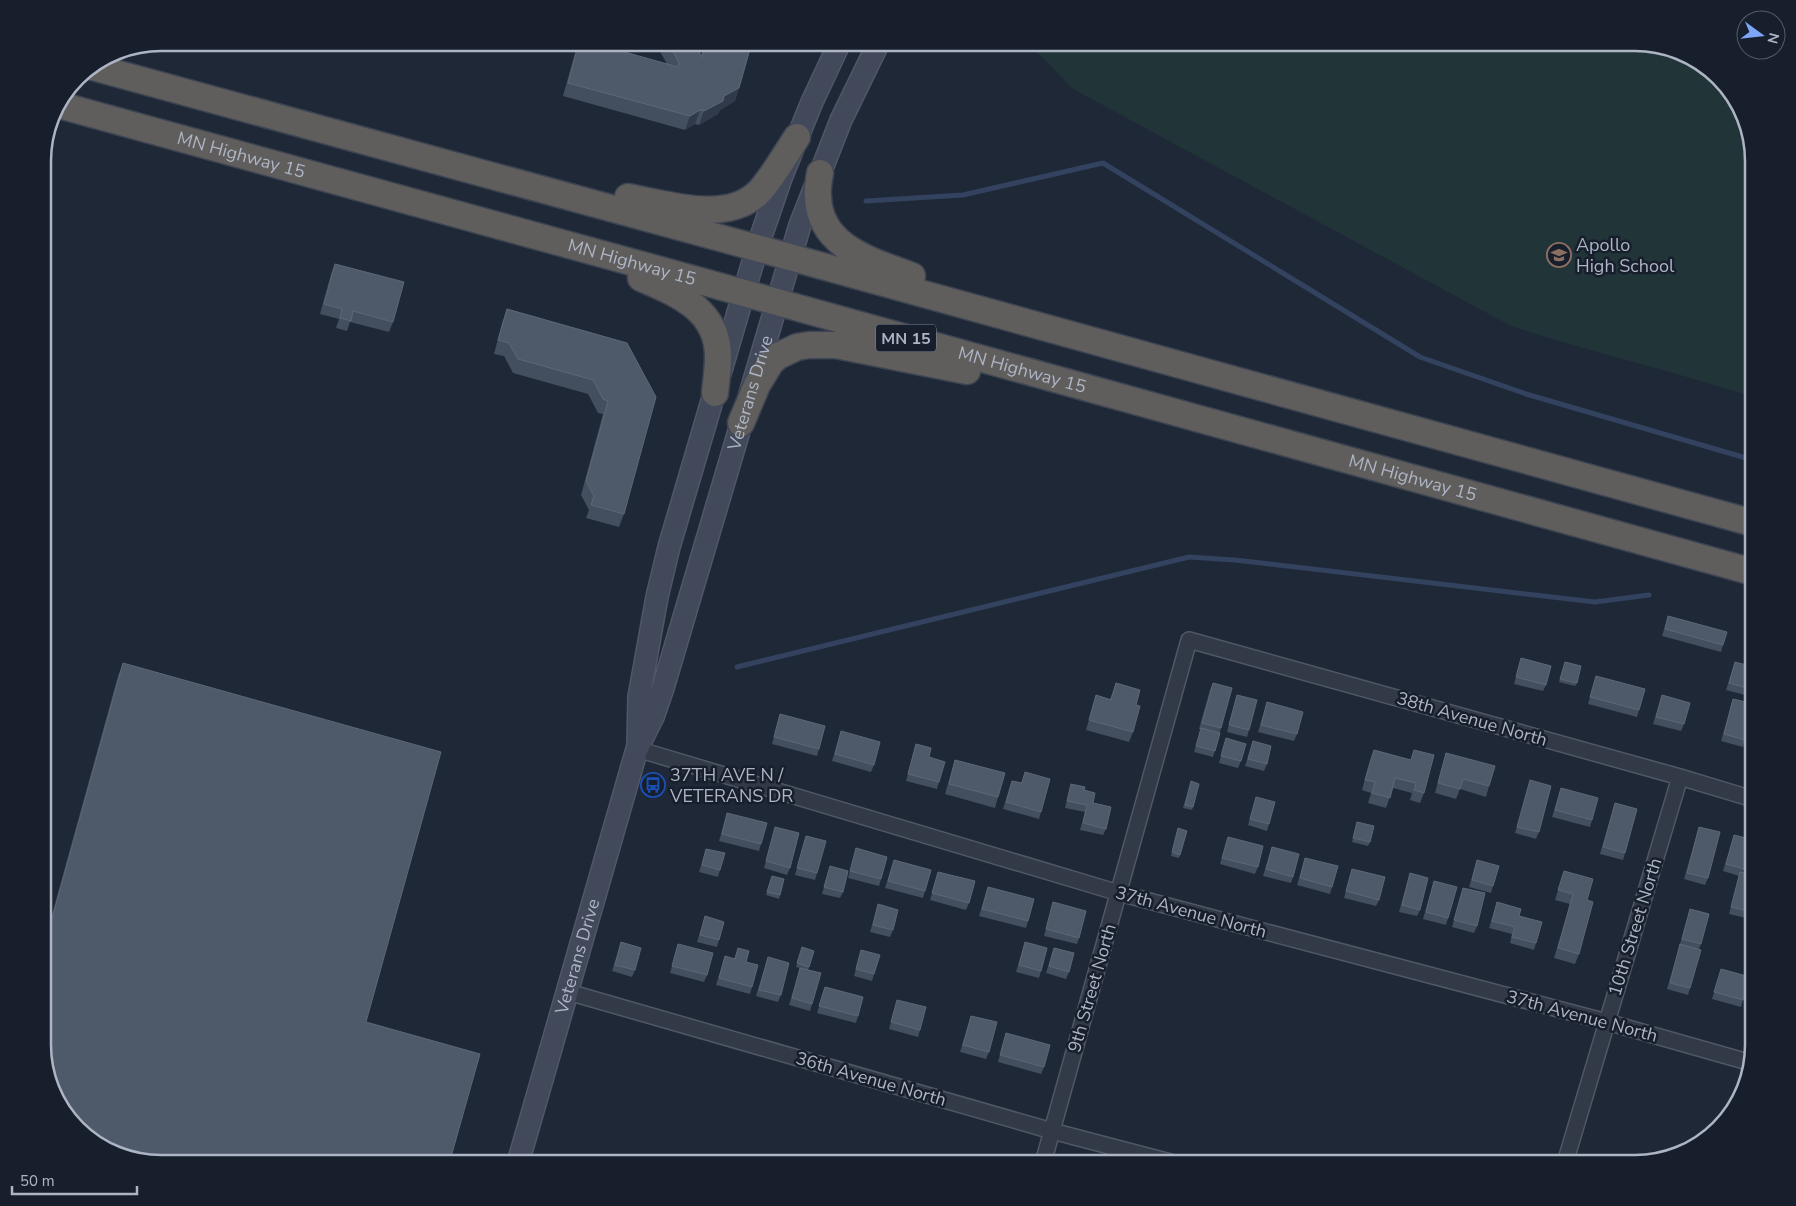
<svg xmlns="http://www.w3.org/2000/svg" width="1796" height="1206" viewBox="0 0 1796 1206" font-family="'Nunito Sans',sans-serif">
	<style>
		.green { fill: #213438 }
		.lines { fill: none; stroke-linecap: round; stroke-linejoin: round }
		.stream { stroke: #32425f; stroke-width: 5 }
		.minor-casing { stroke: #505765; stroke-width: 18 }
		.secondary-casing { stroke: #505765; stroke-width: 24 }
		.trunk-casing { stroke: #3d4452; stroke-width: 29 }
		.minor { stroke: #333a47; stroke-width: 15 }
		.secondary { stroke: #41495b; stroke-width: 21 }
		.trunk { stroke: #605e5c; stroke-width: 26 }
		.wall { fill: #434e5f }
		.shaded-wall { fill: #303a4a }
		.building { fill: #4e596a; stroke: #5d6778 }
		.labels { text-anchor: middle; stroke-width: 5; stroke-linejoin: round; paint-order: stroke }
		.shield { fill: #181f2c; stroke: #808796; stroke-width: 1 }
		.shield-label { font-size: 16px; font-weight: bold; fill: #adb4c4 }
		.street-label { font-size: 18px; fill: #adb4c4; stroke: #181f2c }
		.poi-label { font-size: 18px; fill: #adb4c4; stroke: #181f2c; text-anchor: start }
		.rim { fill: none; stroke: #adb4c4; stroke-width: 2.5 }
	</style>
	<rect width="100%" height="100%" fill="#1f2837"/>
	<path class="green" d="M1634,42l67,21 37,39 15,59v236c-79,-26 -162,-45 -242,-71l-438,-237 -45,-46z"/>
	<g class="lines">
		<path class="stream" d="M866,201l97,-6 140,-32 317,194 106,37 227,66
			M737,667l452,-110 46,3 360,42 54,-7"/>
		<defs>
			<path id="minor" d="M637,749l482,144 488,129 141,40
				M568,992l484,139 122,32
				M1043,1163l146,-523 491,137 73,22
				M1565,1163l115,-386"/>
			<g id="secondary">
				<path d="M638,742l1,-45 18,-100 12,-50 88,-299 24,-70 31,-76 28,-60"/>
				<path id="s1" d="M518,1163l119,-414 16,-32 10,-29 137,-463 41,-105 38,-78"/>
			</g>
			<g id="trunk">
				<path d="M93,67l664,181 996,275"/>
				<path id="s2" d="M59,105l718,197 976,270"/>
				<path d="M820,173c-1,7 -3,15 -2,23 1,52 55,65 94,80"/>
				<path d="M628,197c40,7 100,28 132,-6 14,-16 25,-36 37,-54"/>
				<path d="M641,278c37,16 78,32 77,80 0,12 -2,24 -3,35"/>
				<path d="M741,423l16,-38 14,-23 7,-6 19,-9 12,-2h27l131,26"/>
			</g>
		</defs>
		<use href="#minor" class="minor-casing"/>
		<use href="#secondary" class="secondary-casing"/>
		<use href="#trunk" class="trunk-casing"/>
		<use href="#minor" class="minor"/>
		<use href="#secondary" class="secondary"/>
		<use href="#trunk" class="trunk"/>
	</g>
	<path class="wall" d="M579,42l88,22 -10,-18 2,-4h35l7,14 4,-14h47l-17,59 -15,9 -2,4 -19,11 -4,-1 -10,6 -122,-34 12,-43z
		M335,264l58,58 -4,10 -39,-10 -3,9 -11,-3 3,-9 -19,-5 11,-40z
		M507,309l120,34 -3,171 -5,13 -33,-9 3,-8 -8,-15 22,-81 -5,-1 -10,-19 -75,-21 -9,-17 -10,-2 8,-31z
		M1668,616l55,29 -2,7 -59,-16z
		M1521,658l25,27 -3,6 -29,-7z
		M1735,662l16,27 -2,7 -23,-6z
		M123,663l243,359 -323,30v-105l75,-271z
		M1564,665l13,18 -2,3 -16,-4z
		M1596,676l43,34 -2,7 -49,-13z
		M1116,683l20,22 -3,27 -4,10 -43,-12 10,-35 14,4z
		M1213,683l8,45 -8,29 -19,-5 7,-22 -2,-1 11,-39z
		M1237,695l12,35 -2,7 -20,-5z
		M1662,695l22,29 -3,7 -28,-7z
		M1733,699l12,41 -2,7 -22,-6z
		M1267,702l30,32 -3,7 -36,-9z
		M780,714l39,35 -2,7 -45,-12z
		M841,731l33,34 -3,7 -39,-11z
		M1226,738l15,23 -3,7 -19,-5z
		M1253,741l14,23 -3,7 -19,-5z
		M916,744l13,13 10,25 -2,7 -31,-8z
		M1374,750l37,10 3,-10 10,43 -4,10 -10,-3 2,-7 -19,-5 -7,20 -18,-5 3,-10 -9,-3 8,-30z
		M1446,753l43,33 -3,11 -26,-8 -4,10 -21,-6 8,-30z
		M955,760l43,37 -3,11 -50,-14 7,-24z
		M1025,772l16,40 -2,7 -36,-10 9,-28 9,2z
		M1530,780l9,52 -3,7 -21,-6z
		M1071,784l13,6 9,13 13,26 -3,6 -23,-5 5,-18 -20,-4z
		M1190,785l3,22 -1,3 -9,-2z
		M1561,788l31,32 -2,7 -38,-10z
		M1256,797l13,27 -2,7 -19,-6z
		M1615,803l10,50 -2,7 -23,-6z
		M727,813l34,31 -2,7 -40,-10z
		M1357,822l13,20 -2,4 -16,-4z
		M775,827l15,41 -3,7 -23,-7z
		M1699,827l9,51 -3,7 -21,-6z
		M1177,832l3,23 -1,3 -8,-2z
		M1734,835l20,5v31l-10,-2 -1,4 5,38 -2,7 -17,-4 10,-38 -16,-5z
		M806,836l11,37 -2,7 -20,-5z
		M1228,837l30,30 -3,7 -35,-10z
		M1272,847l21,30 -2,6 -28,-7z
		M856,848l25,31 -2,7 -31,-8z
		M706,849l14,21 -2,7 -19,-5z
		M1305,858l27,29 -2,7 -33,-9z
		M894,860l31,31 -2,7 -38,-10z
		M1477,860l16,26 -2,7 -22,-6z
		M830,866l13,26 -3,6 -18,-4z
		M1352,869l27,31 -3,6 -32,-8z
		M1564,871l23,29 -8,54 -4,10 -21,-6 16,-54 -15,-4z
		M938,872l31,31 -3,7 -36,-10z
		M1410,873l10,37 -3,6 -18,-4z
		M771,879l9,16 -1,4 -13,-4z
		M1434,881l14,37 -2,7 -23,-6z
		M988,887l40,34 -2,7 -47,-12z
		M1463,888l14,38 -3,7 -22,-6z
		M1053,902l26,36 -2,6 -33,-8z
		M1497,902l22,14 17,27 -2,7 -24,-7 2,-9 -23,-6z
		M878,904l15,26 -3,7 -20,-5z
		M1690,909l11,35 -2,5 -9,39 -2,7 -21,-6z
		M1754,911v9l-3,-1z
		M705,916l14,24 -2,7 -20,-5z
		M621,942l14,28 -3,7 -20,-6z
		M1025,942l16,29 -2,7 -23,-6z
		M678,944l29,31 -3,7 -34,-9z
		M802,947l12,4 -6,19 4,34 -2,7 -21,-6 11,-37 -4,-1z
		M738,948l14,39 -2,7 -34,-9 9,-29 9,3z
		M1054,948l15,24 -3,7 -20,-6z
		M861,950l13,24 -2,7 -18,-5z
		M768,957l13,38 -3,7 -22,-6z
		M1721,969l22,31 -2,7 -29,-8z
		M1753,977l1,1v29l-9,-2z
		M825,987l33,29 -2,7 -39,-10z
		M897,1000l23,30 -2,7 -29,-8z
		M971,1016l18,36 -3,7 -26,-7z
		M1006,1033l38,34 -3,7 -43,-12z"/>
	<path class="shaded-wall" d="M739,88l-4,13 -15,9 -2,4 -19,11 5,-14 20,-15z
		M700,110l-5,14 -10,6 5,-14z"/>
	<path class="building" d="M579,42h10l89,25 1,-4 -11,-21h26l8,15 4,-15h46l-13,46 -15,8 -1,5 -19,10 -4,-1 -10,6 -122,-33z
		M335,264l69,18 -11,40 -40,-11 -2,10 -11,-3 2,-9 -18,-5z
		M507,309l120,34 29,54 -32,117 -33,-9 3,-9 -8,-15 22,-80 -5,-2 -10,-19 -75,-21 -9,-16 -11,-3z
		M1668,616l59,16 -4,13 -58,-16z
		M1521,658l30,8 -5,19 -30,-8z
		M1565,662l16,4 -4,17 -17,-4z
		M1735,662l19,5v13l-3,9 -22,-6z
		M123,663l318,89 -75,270 114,32 -31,110h-287l-67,-21 -37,-39 -15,-52v-101z
		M1596,676l49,13 -6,21 -49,-13z
		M1116,683l24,7 -4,15 4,1 -7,26 -44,-12 7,-25 15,5z
		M1213,683l19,5 -11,40 -19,-5z
		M1237,695l20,5 -8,30 -20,-5z
		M1662,695l28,8 -6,21 -28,-7z
		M1733,699l21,5v4l-9,32 -21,-6z
		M1267,702l36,10 -6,22 -36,-9z
		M780,714l45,12 -6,23 -45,-12z
		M1201,728l19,5 -5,18 -19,-5z
		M841,731l39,11 -6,23 -39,-11z
		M1226,738l20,6 -5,17 -20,-5z
		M1253,741l18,5 -4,18 -19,-5z
		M916,744l15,4 -2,9 16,5 -6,20 -31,-8z
		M1374,750l37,10 3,-10 20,5 -10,38 -10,-3 2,-7 -21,-5 -5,20 -18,-5 3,-11 -10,-2z
		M1446,753l49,13 -6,20 -26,-7 -3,10 -22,-6z
		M955,760l50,13 -7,24 -49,-13z
		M1025,772l25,7 -9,33 -35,-10 6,-21 10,2z
		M1530,780l21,6 -12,46 -22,-5z
		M1191,781l8,3 -6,23 -8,-2z
		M1071,784l14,3 -1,3 11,3 -2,10 18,4 -5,22 -23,-6 4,-18 -20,-4z
		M1561,788l37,10 -6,22 -37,-10z
		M1256,797l19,5 -6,22 -19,-5z
		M1615,803l22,6 -12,44 -22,-6z
		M727,813l40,10 -6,21 -39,-10z
		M1357,822l17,4 -4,16 -17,-4z
		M775,827l24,6 -9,35 -24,-7z
		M1699,827l21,5 -12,46 -21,-5z
		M1178,828l9,3 -7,24 -8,-3z
		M1734,835l20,5v24l-8,-2 -2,7 -18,-5z
		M806,836l20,5 -9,32 -20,-5z
		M1228,837l35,9 -5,21 -36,-9z
		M1272,847l27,7 -6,23 -27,-8z
		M856,848l31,9 -6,22 -31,-8z
		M706,849l19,4 -5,17 -18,-5z
		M1305,858l33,8 -6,21 -32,-9z
		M894,860l37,10 -6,21 -37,-10z
		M1477,860l22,6 -6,20 -21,-6z
		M830,866l18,5 -5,21 -19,-5z
		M1352,869l33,8 -6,23 -33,-9z
		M1564,871l29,8 -6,21 6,2 -14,52 -21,-6 15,-54 -15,-4z
		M938,872l37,9 -6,22 -37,-10z
		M1740,872l14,3v17l-6,19 -17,-4z
		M1410,873l18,5 -8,32 -18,-5z
		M772,876l12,3 -4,16 -13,-3z
		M1434,881l23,6 -9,31 -22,-6z
		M988,887l46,12 -6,22 -46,-12z
		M1463,888l22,5 -8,33 -23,-6z
		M1053,902l33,9 -7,27 -33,-9z
		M1497,902l24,7 -2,7 23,6 -6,21 -24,-6 3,-10 -23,-6z
		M878,904l20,6 -5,20 -20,-5z
		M1690,909l19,5 -8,30 -19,-5z
		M705,916l19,6 -5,18 -19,-5z
		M621,942l20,6 -6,22 -20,-5z
		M1025,942l22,6 -6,23 -22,-6z
		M678,944l35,9 -6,22 -35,-9z
		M1680,944l21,6 -11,38 -20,-5z
		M802,947l12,4 -5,16 -12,-4z
		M738,948l11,3 -3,11 12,3 -6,22 -33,-9 6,-22 10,3z
		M1054,948l20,5 -5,19 -20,-6z
		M861,950l19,5 -6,19 -18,-5z
		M768,957l21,6 -8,32 -22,-5z
		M800,968l21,5 -9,31 -20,-6z
		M1721,969l29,8 -7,23 -29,-8z
		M1753,977l1,1v22l-7,-2z
		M825,987l38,10 -5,19 -39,-10z
		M897,1000l29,7 -6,23 -29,-8z
		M971,1016l26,6 -8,30 -26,-7z
		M1006,1033l44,12 -6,22 -44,-12z"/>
	<defs>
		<symbol id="school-ring" viewBox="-11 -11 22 22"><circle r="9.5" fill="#181f2c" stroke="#8d6e63" stroke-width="1.5"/><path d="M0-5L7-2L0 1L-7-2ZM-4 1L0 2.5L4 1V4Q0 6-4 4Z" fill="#8d6e63"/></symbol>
		<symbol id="bus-ring" viewBox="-11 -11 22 22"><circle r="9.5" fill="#181f2c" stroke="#1a4fb4" stroke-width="1.5"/><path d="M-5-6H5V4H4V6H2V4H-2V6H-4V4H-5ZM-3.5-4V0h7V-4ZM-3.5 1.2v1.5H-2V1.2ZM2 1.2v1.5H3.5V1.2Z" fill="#1a4fb4"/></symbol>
	</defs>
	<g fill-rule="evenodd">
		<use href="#school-ring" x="1545" y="241" width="28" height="28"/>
		<use href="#bus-ring" x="639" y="771" width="28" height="28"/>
	</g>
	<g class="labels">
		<rect class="shield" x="876" y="324.5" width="60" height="27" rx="4"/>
		<g class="shield-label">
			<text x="906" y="344">MN 15</text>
		</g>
		<g class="street-label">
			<text dy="6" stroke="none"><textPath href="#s2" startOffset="189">MN Highway 15</textPath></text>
			<text dy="6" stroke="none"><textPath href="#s2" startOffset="594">MN Highway 15</textPath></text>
			<text dy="6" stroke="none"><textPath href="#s2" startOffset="999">MN Highway 15</textPath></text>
			<text dy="6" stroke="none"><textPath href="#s1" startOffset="805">Veterans Drive</textPath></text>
			<text dy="6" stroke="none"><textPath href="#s2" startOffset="1404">MN Highway 15</textPath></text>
			<text transform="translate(1472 719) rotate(16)" y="6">38th Avenue North</text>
			<text transform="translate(1191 912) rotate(15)" y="6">37th Avenue North</text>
			<text transform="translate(1635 927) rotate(-73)" y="6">10th Street North</text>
			<text dy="6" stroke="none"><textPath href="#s1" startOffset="215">Veterans Drive</textPath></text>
			<text transform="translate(1092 988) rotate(-74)" y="6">9th Street North</text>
			<text transform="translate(1582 1016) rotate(15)" y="6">37th Avenue North</text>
			<text transform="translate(871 1079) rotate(16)" y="6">36th Avenue North</text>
		</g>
		<g class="poi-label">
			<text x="1576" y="251">Apollo<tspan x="1576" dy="21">High School</tspan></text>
			<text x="670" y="781">37TH AVE N /<tspan x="670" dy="21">VETERANS DR</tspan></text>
		</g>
	</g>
	<path d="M0 0H1796V1206H0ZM161 51H1635A110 110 0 0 1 1745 161V1045A110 110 0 0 1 1635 1155H161A110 110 0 0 1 51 1045V161A110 110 0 0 1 161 51Z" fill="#181f2c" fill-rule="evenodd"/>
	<path class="rim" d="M161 51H1635A110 110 0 0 1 1745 161V1045A110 110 0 0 1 1635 1155H161A110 110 0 0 1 51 1045V161A110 110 0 0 1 161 51Z"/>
	<g transform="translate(1761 35) rotate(105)"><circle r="24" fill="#181f2c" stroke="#545b69"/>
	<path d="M0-4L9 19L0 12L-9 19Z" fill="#7da6f9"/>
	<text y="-8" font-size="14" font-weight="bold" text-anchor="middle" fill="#adb4c4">N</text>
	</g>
	<path d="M12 1186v8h125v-8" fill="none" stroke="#adb4c4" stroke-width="2.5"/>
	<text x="20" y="1186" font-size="15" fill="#adb4c4" stroke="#181f2c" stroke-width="4" paint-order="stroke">50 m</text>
</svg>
